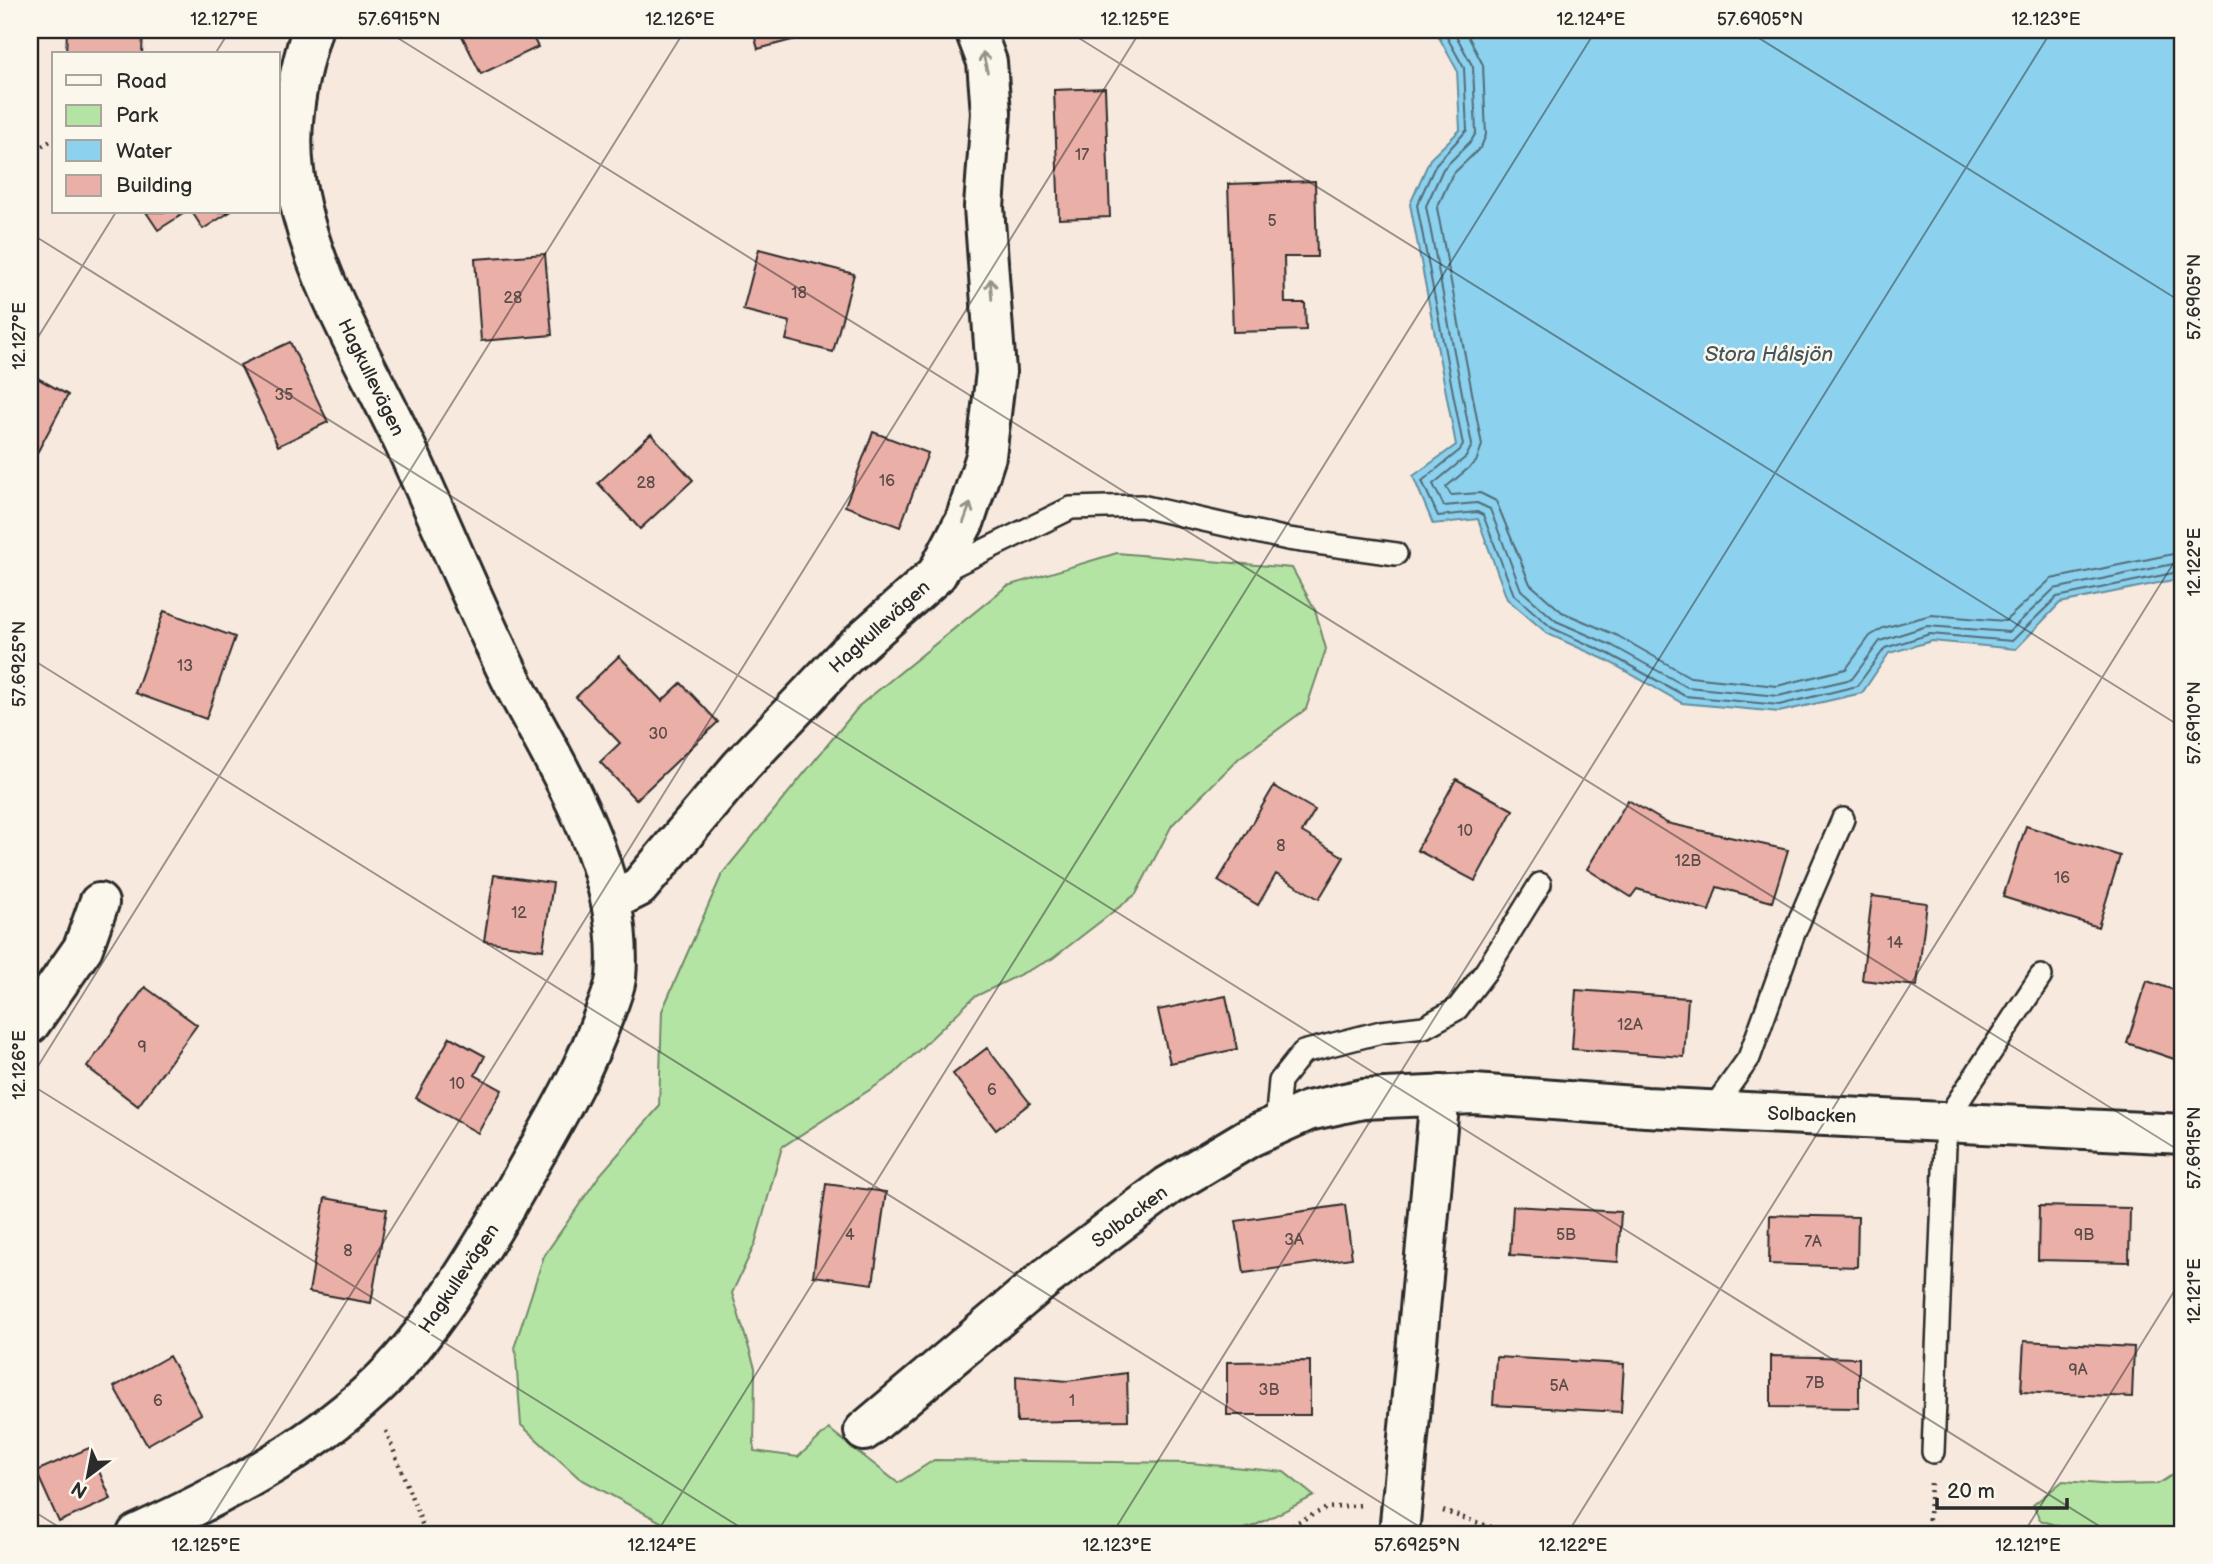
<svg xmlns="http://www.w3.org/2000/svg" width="2213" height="1564" viewBox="0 0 2213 1564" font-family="'Balsamiq Sans',sans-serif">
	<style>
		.green { fill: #b4e4a4; stroke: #708868; stroke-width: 2 }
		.water { fill: #8cd1ed; stroke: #658f9f; stroke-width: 2 }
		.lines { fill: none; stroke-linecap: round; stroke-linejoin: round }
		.shore { stroke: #526d79; stroke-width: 2 }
		.building { fill: #eaafa6; stroke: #2b2b2b; stroke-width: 2 }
		.lane-casing { stroke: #2b2b2b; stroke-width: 26 }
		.street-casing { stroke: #2b2b2b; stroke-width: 44 }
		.path { stroke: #2b2b2b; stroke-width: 4.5; stroke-dasharray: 2 5; stroke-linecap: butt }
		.lane { stroke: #fbf7ec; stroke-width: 21 }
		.street { stroke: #fbf7ec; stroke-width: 38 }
		.oneway { stroke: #93918c }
		.ticks { fill: none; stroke: #2b2b2b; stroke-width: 2; stroke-opacity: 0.45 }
		.labels { text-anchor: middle; stroke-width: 5; stroke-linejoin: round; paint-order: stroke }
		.number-label { font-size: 16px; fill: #5b4c4a }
		.street-label { font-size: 19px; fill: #2b2b2b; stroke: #fbf7ec }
		.water-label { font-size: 21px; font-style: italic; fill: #43545c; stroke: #fbf7ec }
		.neatline { fill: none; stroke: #2b2b2b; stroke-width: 2.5 }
		.ticks-label { font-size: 18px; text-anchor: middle; fill: #2b2b2b }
	</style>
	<rect width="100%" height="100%" fill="#f8e9de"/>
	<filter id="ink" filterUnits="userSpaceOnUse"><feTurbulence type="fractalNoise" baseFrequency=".0143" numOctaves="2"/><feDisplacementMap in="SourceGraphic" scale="14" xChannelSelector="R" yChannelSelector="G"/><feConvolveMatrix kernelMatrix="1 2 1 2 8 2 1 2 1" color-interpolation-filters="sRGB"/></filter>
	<g filter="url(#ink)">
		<path class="green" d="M1117,553l175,15 23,42 11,39 -20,60 -67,49 -67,67 -36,69 -84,65 -78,38 -80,77 -112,73 -27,97 -23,49 23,75 -1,83 44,6 31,-28 69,54 36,-23 257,3 93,9 30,24 -62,31 -26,7h-549l-14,-11 -84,-45 -58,-53 -6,-80 29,-89 55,-80 60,-69 3,-96 60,-137 138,-169 147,-119z
			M2183,1468v62l-105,3 -38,-13 -7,-15 30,-24 50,4 45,-1z"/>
		<path class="water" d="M1435,30h748v548l-123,25 -44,46 -84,-8 -43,12 -27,40 -83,19 -97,-9 -76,-43 -58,-26 -41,-35 -29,-80 -45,5 -20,-48 43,-31 -46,-241 20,-45 30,-29 -3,-60z"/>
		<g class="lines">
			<path class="shore" d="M1443,30l21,38 3,62 -31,34 -19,41 46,240 -3,5 -38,31 16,35 39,-4 6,3 31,80 38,33 57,26 76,42 94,9 78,-19 28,-38 45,-14 82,7 45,-44 126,-26
				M1453,30l20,37 3,66 -5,8 -28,28 -17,37 46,239 -6,12 -33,27 11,22 33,-3 13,6 31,81 35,31 57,25 74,41 91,9 74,-17 28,-38 47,-15 82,6 45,-43 129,-27
				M1465,30l18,35 3,70 -5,12 -29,28 -15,33 45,237 -6,17 -30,25 5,8 29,-2 16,8 34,83 32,28 56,24 72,41 87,9 69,-17 24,-33 13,-8 48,-13 74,6 46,-42 132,-27"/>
		</g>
		<path class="building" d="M67,30h76l-1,24h-76z
			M459,30h70l9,17 -57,27z
			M753,30h73v1l-68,18z
			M1105,88l5,129 -51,2 -5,-129z
			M1315,181l2,76h-33l1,46h20l1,27 -73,2 -5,-148z
			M146,212h40l-28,18z
			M192,212h38l-27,17z
			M759,249l95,25 -21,78 -47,-12 4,-18 -47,-12z
			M545,254l7,81 -71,6 -6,-82z
			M290,342l38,80 -50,24 -38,-81z
			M30,374l38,21 -38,71z
			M873,432l55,21 -28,74 -55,-21z
			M651,434l42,46 -53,49 -42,-46z
			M164,611l71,26 -29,82 -71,-26z
			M619,656l43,45 19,-18 37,39 -82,78 -36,-38 20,-19 -44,-46z
			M1456,779l57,31 -38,71 -58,-31z
			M1274,786l41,24 -13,22 42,25 -25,42 -43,-25 -18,31 -40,-24z
			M1628,800l39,23 121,27 -16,52 -55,-15 -8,24 -72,-22 -6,8 -44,-28z
			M2026,826l94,30 -22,71 -95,-30z
			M494,875l59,8 -10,67 -59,-9z
			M1872,896l55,7 -10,83 -55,-6z
			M2147,981l36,12v69l-56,-19z
			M145,987l52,38 -59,81 -51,-39z
			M1576,990l112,8 -4,59 -112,-8z
			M1226,996l11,53 -67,14 -12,-53z
			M450,1037l35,19 -10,19 27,15 -24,43 -62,-35z
			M987,1048l43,55 -34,27 -43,-56z
			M826,1184l60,8 -13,92 -60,-8z
			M325,1198l62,11 -16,94 -62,-11z
			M1345,1205l7,53 -108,15 -8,-52z
			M1513,1206l108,6 -3,50 -108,-7z
			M2039,1206l91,2 -1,54 -91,-2z
			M1770,1215l88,2 -1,50 -88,-3z
			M2024,1341l110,6 -2,50 -111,-5z
			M169,1356l32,58 -54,31 -33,-58z
			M1771,1356l88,2v50l-88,-1z
			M1496,1357l128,7 -3,48 -128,-7z
			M1310,1361v54h-83v-53z
			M1127,1373l1,47 -111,2 -1,-46 51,5z
			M89,1448l22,51 -52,23 -23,-51z"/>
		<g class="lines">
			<defs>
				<path id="lane" d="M942,571l129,-63 70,-2 147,33 108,15
					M1712,1110l37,-52 45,-125 49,-114
					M1276,1125l4,-44 23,-29 78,-20 43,-5 33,-18 29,-38 54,-87
					M1933,1452l13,-332 95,-144"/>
				<path id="street" d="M613,900l26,-13 102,-121 104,-110 92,-82 28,-54 21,-64 10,-84 -12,-165 7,-94 -4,-51 -12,-32
					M30,1024l53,-76 16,-45
					M864,1431l183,-154 121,-91 82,-49 58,-26 55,-12 111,-5 172,13 537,27
					M137,1534c83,-38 167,-81 235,-144 55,-50 108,-138 145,-203 30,-55 64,-108 85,-167 5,-13 12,-28 14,-42 9,-106 -54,-201 -101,-291 -40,-80 -73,-163 -111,-244 -41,-88 -98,-175 -110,-272 -6,-47 4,-97 18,-141
					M1399,1534l41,-439"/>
			</defs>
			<use href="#lane" class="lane-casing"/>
			<use href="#street" class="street-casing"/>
			<path class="path" d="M30,153l24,-14
				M386,1431l40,103
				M1443,1511l69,23
				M1273,1534l54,-26 35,-3
				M1717,1534h29
				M1928,1534l3,-51"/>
			<use href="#lane" class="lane"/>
			<use href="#street" class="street"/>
		</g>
		<defs><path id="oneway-shaft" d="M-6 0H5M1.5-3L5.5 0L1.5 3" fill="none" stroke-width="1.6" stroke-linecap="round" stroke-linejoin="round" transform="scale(1.75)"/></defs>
		<g class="oneway">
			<use href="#oneway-shaft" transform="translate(985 62) rotate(-103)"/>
			<use href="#oneway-shaft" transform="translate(991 289) rotate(-94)"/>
			<use href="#oneway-shaft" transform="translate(967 513) rotate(-70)"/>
		</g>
	</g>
	<path class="ticks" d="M385,30l1798,1123M1066,30l1117,698M1746,30l437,273M215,54l15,-24M30,233l2082,1301M30,350l86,-138M30,658l1401,876M30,1079l655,-1049M30,1084l721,450M30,1509l40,25M201,1534l940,-1504M656,1534l940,-1504M1112,1534l940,-1504M1567,1534l616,-986M2023,1534l160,-257"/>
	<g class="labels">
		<g class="number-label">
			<text x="1082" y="160">17</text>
			<text x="1272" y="226">5</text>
			<text x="799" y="298">18</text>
			<text x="513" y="303">28</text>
			<text x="284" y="400">35</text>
			<text x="887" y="486">16</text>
			<text x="646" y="488">28</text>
			<text x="185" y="671">13</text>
			<text x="658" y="739">30</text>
			<text x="1465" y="836">10</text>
			<text x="1281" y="851">8</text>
			<text x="1688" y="866">12B</text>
			<text x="2062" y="883">16</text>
			<text x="519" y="918">12</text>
			<text x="1895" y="948">14</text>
			<text x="1630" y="1030">12A</text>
			<text x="142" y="1052">9</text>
			<text x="457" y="1089">10</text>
			<text x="992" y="1095">6</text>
			<text x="850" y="1240">4</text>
			<text x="1566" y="1240">5B</text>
			<text x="2084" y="1240">9B</text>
			<text x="1294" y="1245">3A</text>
			<text x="1813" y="1247">7A</text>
			<text x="348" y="1256">8</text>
			<text x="2078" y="1375">9A</text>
			<text x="1815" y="1388">7B</text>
			<text x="1559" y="1391">5A</text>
			<text x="1269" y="1395">3B</text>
			<text x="158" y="1406">6</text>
			<text x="1072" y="1406">1</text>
		</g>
		<g class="street-label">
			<text transform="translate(372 377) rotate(64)" y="7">Hagkullevägen</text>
			<text transform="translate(879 626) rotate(-42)" y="7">Hagkullevägen</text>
			<text transform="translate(1812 1114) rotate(2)" y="7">Solbacken</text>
			<text transform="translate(1129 1216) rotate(-37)" y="7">Solbacken</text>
			<text transform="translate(458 1278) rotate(-56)" y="7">Hagkullevägen</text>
		</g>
		<g class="water-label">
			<text x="1769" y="361">Stora Hålsjön</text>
		</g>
	</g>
	<rect width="2213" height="1564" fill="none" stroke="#fbf7ec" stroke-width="77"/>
	<rect x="52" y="52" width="228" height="161" fill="#fbf7ec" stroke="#a8a59f" stroke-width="2"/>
	<rect x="66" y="75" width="35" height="10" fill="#fbf7ec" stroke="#a8a59f" stroke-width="2"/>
	<text x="116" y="88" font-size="21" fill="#2b2b2b">Road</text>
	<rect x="66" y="105" width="35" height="21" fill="#b4e4a4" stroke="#a8a59f" stroke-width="2"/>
	<text x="116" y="122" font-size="21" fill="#2b2b2b">Park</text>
	<rect x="66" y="140" width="35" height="21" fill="#8cd1ed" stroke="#a8a59f" stroke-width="2"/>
	<text x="116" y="158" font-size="21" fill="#2b2b2b">Water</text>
	<rect x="66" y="175" width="35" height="21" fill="#eaafa6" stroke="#a8a59f" stroke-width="2"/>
	<text x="116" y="192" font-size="21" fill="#2b2b2b">Building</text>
	<g transform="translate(88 1476) rotate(212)" stroke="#fbf7ec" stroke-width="5" paint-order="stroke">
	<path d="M0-5L12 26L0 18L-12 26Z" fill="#2b2b2b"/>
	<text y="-10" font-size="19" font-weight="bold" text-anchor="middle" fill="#2b2b2b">N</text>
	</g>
	<path d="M1937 1498v10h130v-10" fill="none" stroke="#2b2b2b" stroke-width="3.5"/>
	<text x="1947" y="1498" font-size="21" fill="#2b2b2b" stroke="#fbf7ec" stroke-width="5" paint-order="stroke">20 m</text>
	<rect x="38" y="38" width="2136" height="1488" class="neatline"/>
	<g class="ticks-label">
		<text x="224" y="25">12.127°E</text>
		<text x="399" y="25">57.6915°N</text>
		<text x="680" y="25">12.126°E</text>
		<text x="1135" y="25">12.125°E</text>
		<text x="1591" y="25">12.124°E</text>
		<text x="1760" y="25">57.6905°N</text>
		<text x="2046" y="25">12.123°E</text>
		<text transform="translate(2194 297) rotate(-90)" y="6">57.6905°N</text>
		<text transform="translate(19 336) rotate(-90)" y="6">12.127°E</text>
		<text transform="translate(2194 562) rotate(-90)" y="6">12.122°E</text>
		<text transform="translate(19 664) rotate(-90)" y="6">57.6925°N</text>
		<text transform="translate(2194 723) rotate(-90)" y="6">57.6910°N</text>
		<text transform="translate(19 1065) rotate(-90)" y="6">12.126°E</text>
		<text transform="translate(2194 1148) rotate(-90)" y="6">57.6915°N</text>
		<text transform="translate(2194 1291) rotate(-90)" y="6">12.121°E</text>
		<text x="206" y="1551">12.125°E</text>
		<text x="662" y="1551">12.124°E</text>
		<text x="1117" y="1551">12.123°E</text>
		<text x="1417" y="1551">57.6925°N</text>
		<text x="1573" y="1551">12.122°E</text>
		<text x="2028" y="1551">12.121°E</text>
	</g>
</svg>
